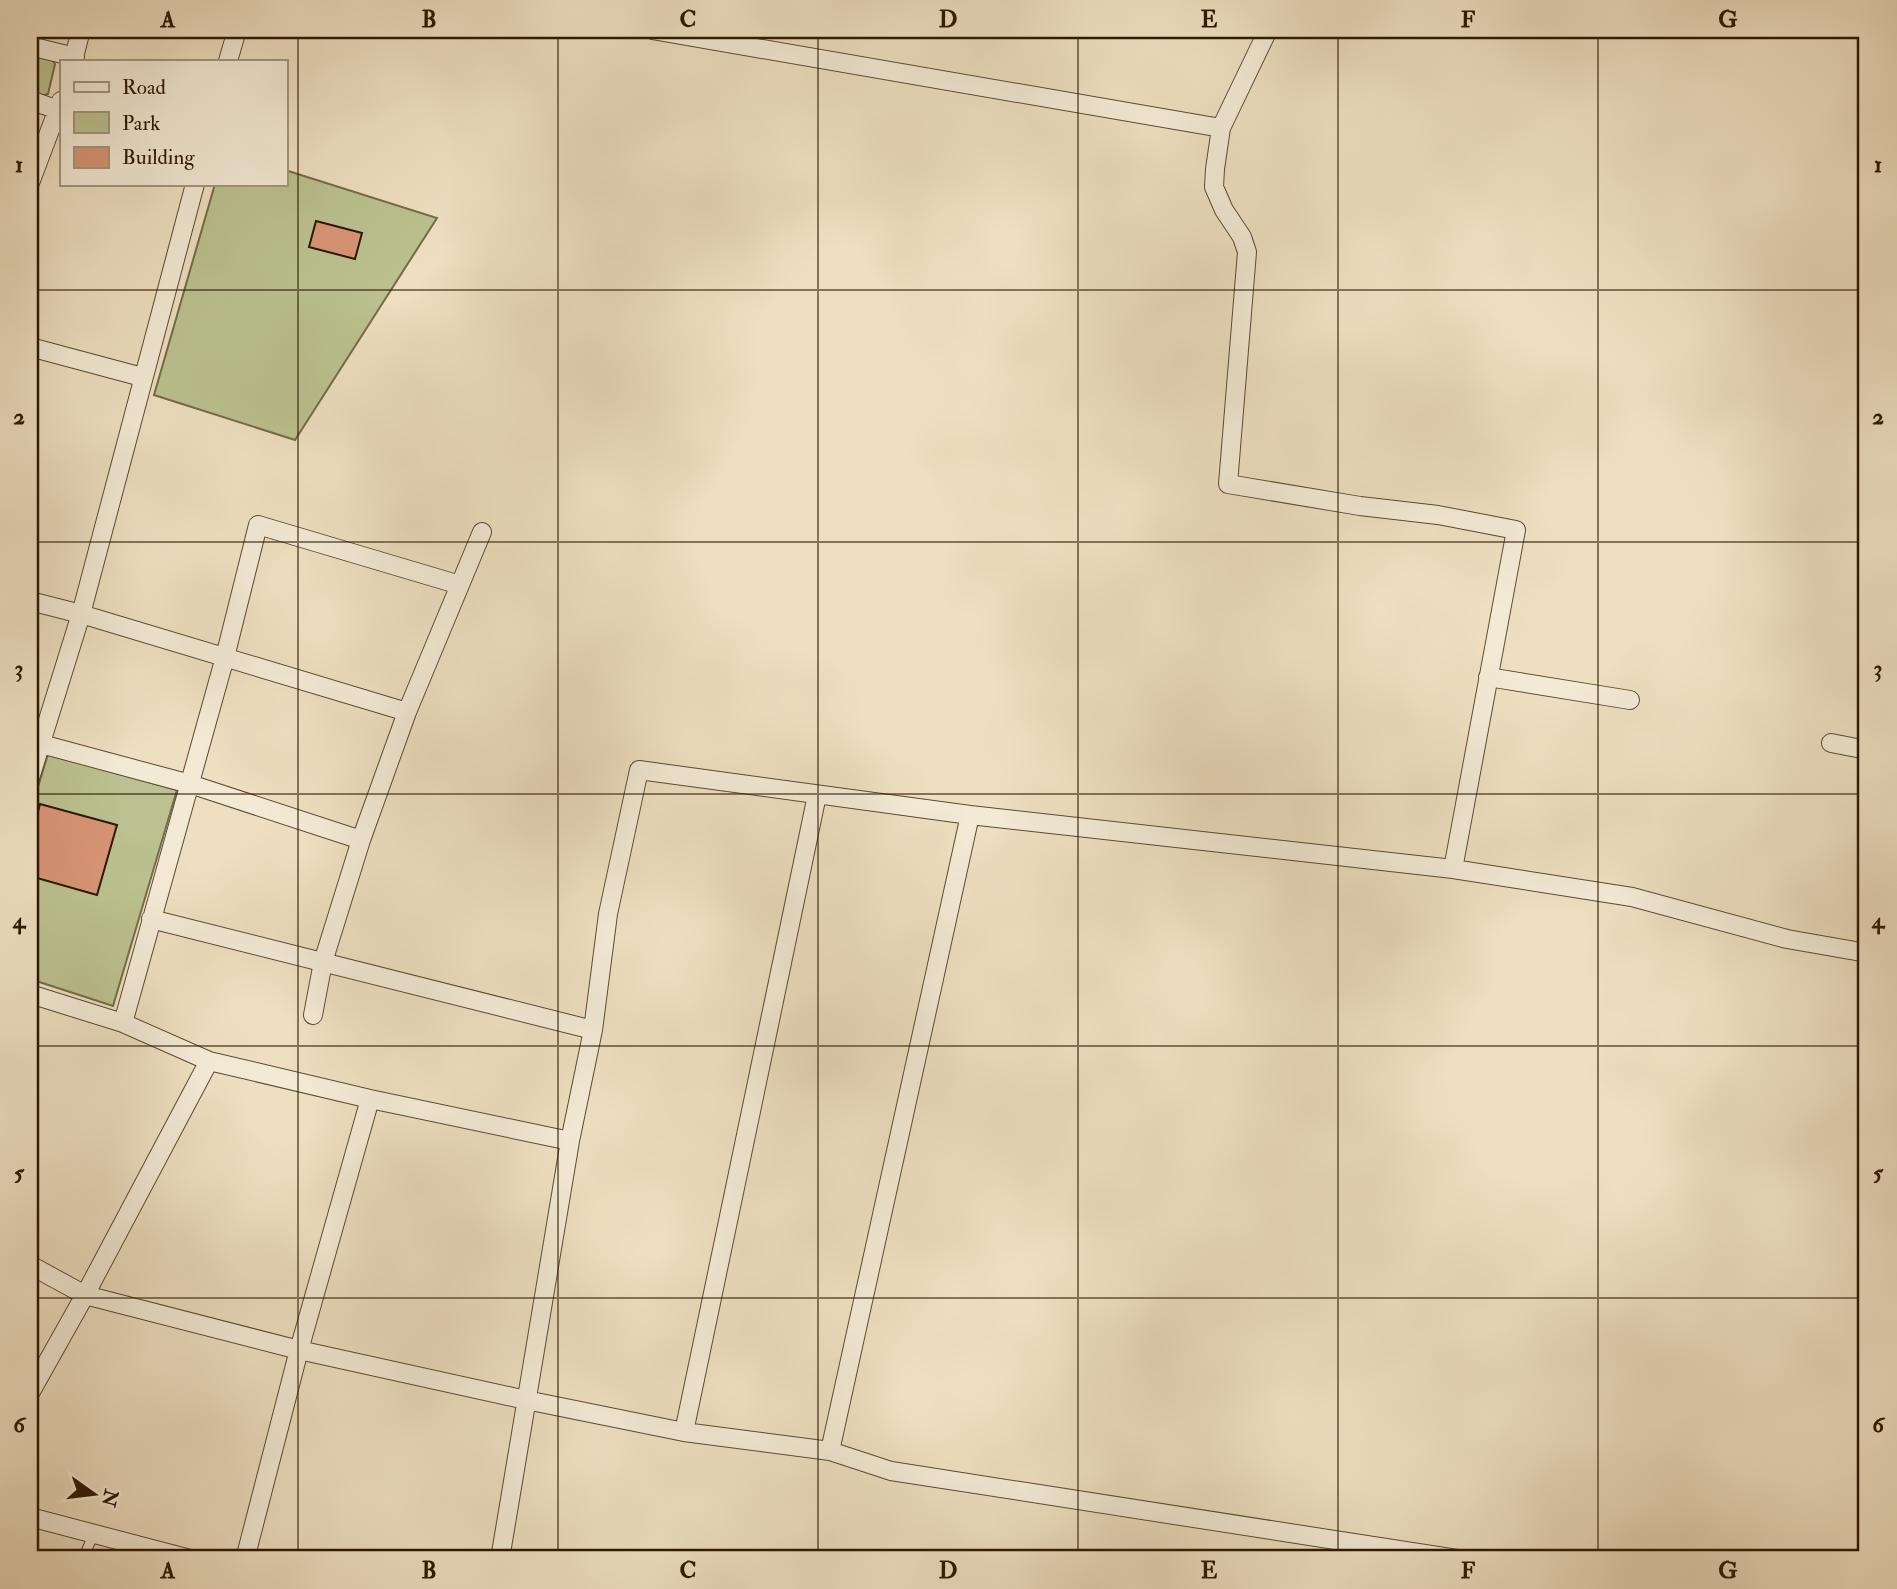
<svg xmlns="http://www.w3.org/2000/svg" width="1897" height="1589" viewBox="0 0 1897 1589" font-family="'IM FELL Double Pica',serif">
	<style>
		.green { fill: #bbc190; stroke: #746c48; stroke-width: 2 }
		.building { fill: #d79576; stroke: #2c1800; stroke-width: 2 }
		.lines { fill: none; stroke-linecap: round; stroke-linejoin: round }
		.service-casing { stroke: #5c4a30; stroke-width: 11 }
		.minor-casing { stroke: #5c4a30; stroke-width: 20 }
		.service { stroke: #f3ead6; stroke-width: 9 }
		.minor { stroke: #f3ead6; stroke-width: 18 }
		.grid { fill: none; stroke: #2c1800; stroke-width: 2; stroke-opacity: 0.55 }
		.neatline { fill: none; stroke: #2c1800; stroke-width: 2.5 }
		.grid-label { font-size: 23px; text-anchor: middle; font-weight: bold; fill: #2c1800 }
	</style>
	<rect width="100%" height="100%" fill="#eddfc0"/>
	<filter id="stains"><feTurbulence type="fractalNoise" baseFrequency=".00286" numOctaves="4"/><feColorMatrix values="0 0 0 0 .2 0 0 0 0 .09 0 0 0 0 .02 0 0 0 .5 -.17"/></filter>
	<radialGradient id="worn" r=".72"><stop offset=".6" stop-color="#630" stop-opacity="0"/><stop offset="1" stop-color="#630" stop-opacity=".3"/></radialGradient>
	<path class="green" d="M30,55l22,5 3,4 -7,30 -6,2 -12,-4z
		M285,170l152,48 -142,222 -141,-45 61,-211h70z
		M48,754l129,36 -64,216 -83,-27v-166z"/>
	<path class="building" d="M316,221l46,12 -7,26 -46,-12z
		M40,804l77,21 -20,70 -67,-19v-34z"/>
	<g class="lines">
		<defs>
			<path id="service" d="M83,1559l11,-26"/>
			<path id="minor" d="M652,30l569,98
				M1268,30l-47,98 -6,41 -1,18 10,23 18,27 5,15 -19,232 132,22 78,9 78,15 -63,339
				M30,46l45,11
				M73,61l8,-31
				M228,61l9,-31
				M30,100l28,10
				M30,183l31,-82
				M30,347l112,30
				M30,601l51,13 326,98
				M1488,677l142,23
				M30,741l160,43 171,56
				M1831,743l36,7
				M30,778l51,-164 114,-430
				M151,919l442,111
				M30,994l93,29 86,38
				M313,1015l10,-53 38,-122 46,-128 75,-180
				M123,1023l102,-366 33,-132 202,60
				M30,1265l55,30 214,55 227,50 158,32 146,19 61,20 566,88
				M30,1393l55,-98 124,-234 161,38 200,42
				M684,1432l133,-637
				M830,1451l140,-636
				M30,1517l160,42
				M245,1559l54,-209 71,-251
				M500,1559l70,-418 23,-111 15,-116 31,-144 331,45 483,54 179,28 155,42 80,14"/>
		</defs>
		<use href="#service" class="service-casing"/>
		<use href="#minor" class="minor-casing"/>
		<use href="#service" class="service"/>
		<use href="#minor" class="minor"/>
	</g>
	<path class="grid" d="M298,30v1529M558,30v1529M818,30v1529M1078,30v1529M1338,30v1529M1598,30v1529M30,290h1837M30,542h1837M30,794h1837M30,1046h1837M30,1298h1837"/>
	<rect width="1897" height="1589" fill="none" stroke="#eddfc0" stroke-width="77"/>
	<rect x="60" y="60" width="228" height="126" fill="#f3ead6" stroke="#a39680" stroke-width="2"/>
	<rect x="74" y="82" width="35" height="10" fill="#f3ead6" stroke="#a39680" stroke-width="2"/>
	<text x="122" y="94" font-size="21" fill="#2c1800">Road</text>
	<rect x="74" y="112" width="35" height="21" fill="#bbc190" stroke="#a39680" stroke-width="2"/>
	<text x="122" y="130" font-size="21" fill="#2c1800">Park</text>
	<rect x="74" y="147" width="35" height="21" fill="#d79576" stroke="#a39680" stroke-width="2"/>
	<text x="122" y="164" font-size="21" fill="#2c1800">Building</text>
	<g transform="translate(94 1494) rotate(104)" stroke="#f3ead6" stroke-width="5" paint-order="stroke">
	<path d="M0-5L12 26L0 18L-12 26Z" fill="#2c1800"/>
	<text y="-10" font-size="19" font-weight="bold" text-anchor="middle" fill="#2c1800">N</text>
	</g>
	<rect x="38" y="38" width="1820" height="1512" class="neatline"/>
	<g class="grid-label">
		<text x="168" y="27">A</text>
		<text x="429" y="27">B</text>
		<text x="688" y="27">C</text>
		<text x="948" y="27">D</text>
		<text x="1209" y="27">E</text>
		<text x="1468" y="27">F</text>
		<text x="1728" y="27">G</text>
		<text x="19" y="172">1</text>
		<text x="1878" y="172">1</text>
		<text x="19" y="424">2</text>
		<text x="1878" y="424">2</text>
		<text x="19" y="676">3</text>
		<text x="1878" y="676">3</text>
		<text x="19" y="928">4</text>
		<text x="1878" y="928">4</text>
		<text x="19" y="1180">5</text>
		<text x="1878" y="1180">5</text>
		<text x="19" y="1432">6</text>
		<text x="1878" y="1432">6</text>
		<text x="168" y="1578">A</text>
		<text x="429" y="1578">B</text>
		<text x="688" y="1578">C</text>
		<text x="948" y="1578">D</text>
		<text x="1209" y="1578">E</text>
		<text x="1468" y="1578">F</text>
		<text x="1728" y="1578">G</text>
	</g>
	<rect width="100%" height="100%" filter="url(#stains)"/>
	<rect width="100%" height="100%" fill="url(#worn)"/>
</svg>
